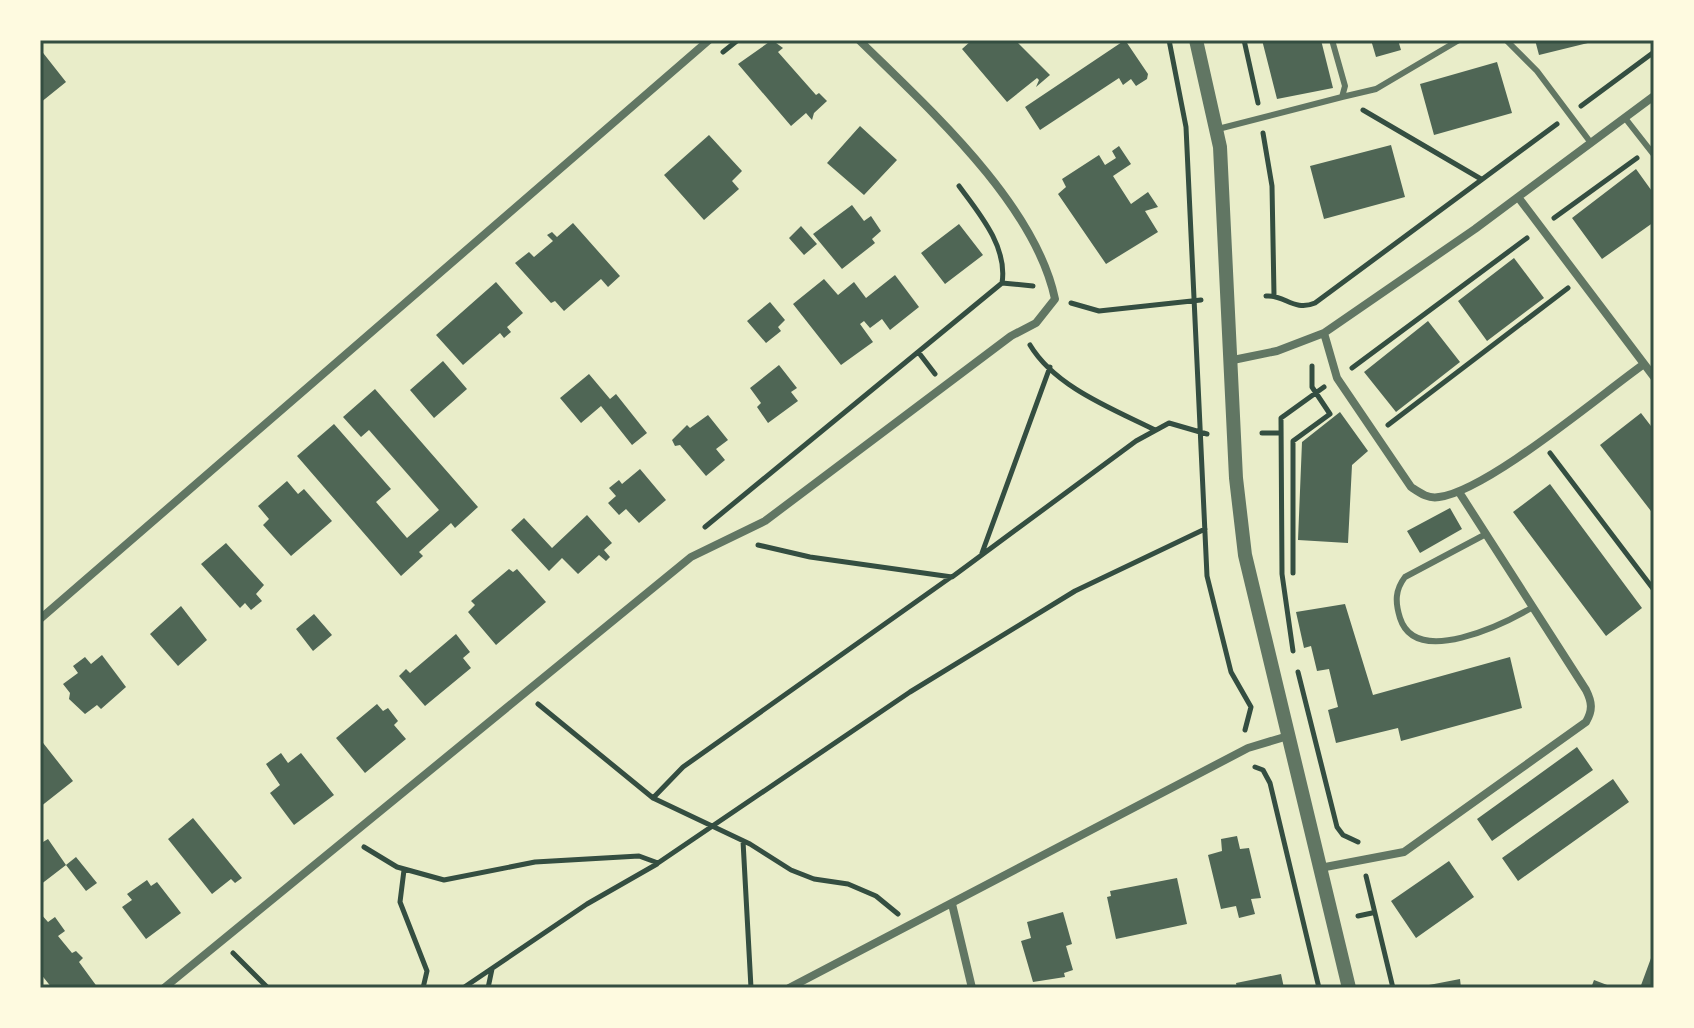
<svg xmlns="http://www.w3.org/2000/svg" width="1694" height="1028" viewBox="0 0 1694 1028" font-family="Raleway,sans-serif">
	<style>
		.building { fill: #4f6655 }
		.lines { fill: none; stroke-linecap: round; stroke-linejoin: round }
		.path { stroke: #344e41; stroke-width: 5 }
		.service { stroke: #617663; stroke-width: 6 }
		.minor { stroke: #617663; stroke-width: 8 }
		.tertiary { stroke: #617663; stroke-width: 14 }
		.neatline { fill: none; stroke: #344e41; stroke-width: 3 }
	</style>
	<rect width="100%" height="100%" fill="#e9edc9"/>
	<path class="building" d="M772,40l11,8 -5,4 38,43 3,-2 8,8 -13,12 -2,7 -6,-7 -15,13 -53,-62z
		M972,40h43l35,35 -14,12 3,-7 -2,-2 -30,24 -45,-53z
		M1125,40l23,34 -1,5 -11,7 -5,-7 -8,6 -4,-7 -79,52 -15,-23z
		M1262,40h59l12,48 -56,11z
		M1371,40h27l3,10 -25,7z
		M1535,40h61v1l-57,14z
		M40,49l26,33 -26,21z
		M1497,62l15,51 -78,22 -14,-51z
		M860,126l37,34 -33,35 -37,-32z
		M709,135l33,36 -10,10 7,8 -35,31 -40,-45z
		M1391,145l14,52 -81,22 -14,-53z
		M1119,146l12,18 -18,12 18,28 17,-12 10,15 -13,4 13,21 -52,32 -48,-70 8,-7 -4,-8 37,-24 6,10 11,-7 -4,-7z
		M1636,169l18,25v28l-52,37 -30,-41z
		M852,205l12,16 7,-5 10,15 -9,8 3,4 -33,26 -29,-35z
		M573,223l47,53 -12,11 -7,-8 -37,32 -9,-10 -4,2 -36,-40 14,-11 5,5 19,-16 -6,-6 5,-3 5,5z
		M959,224l24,31 -38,29 -24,-31z
		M801,226l16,18 -13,11 -15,-17z
		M1514,258l30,40 -57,43 -29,-40z
		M895,275l24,32 -29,23 -8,-11 -12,9 -6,-7 -4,3 13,18 -32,23 -48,-61 31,-25 14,16 16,-13 12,16z
		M496,282l27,31 -16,14 4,5 -7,6 -4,-5 -37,32 -27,-30z
		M770,302l15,18 -7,7 3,4 -15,12 -19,-22z
		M1428,321l32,41 -64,50 -32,-40z
		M443,361l24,28 -33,29 -24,-28z
		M779,365l18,23 -6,4 7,9 -30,22 -11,-16 4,-4 -11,-15z
		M589,374l21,25 6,-5 31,39 -15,12 -31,-39 -20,17 -21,-25z
		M375,389l103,118 -23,21 -4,-5 -32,29 4,4 -22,20 -104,-120 37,-32 57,65 -15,13 31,36 32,-28 -70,-80 -8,7 -18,-20z
		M1340,412l28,39 -16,14 -4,78 -50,-3 4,-98z
		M1641,413l13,17v85l-54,-70z
		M708,415l20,25 -12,9 9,11 -19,16 -26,-31 -5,1 -3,-6 15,-15 3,3z
		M640,469l26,31 -27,23 -13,-14 -7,6 -11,-12 8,-7 -7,-8 10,-8 3,4z
		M287,481l11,13 6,-5 28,32 -41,35 -28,-31 6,-6 -11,-13z
		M1550,484l92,124 -36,28 -93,-124z
		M1450,508l12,21 -42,24 -13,-22z
		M587,515l25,28 -8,7 6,7 -4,4 -7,-6 -21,19 -16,-16 -13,13 -38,-41 13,-12 28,30z
		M226,543l38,42 -8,9 6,7 -11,9 -6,-7 -5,5 -39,-44z
		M509,569l4,3 4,-3 29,33 -50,43 -28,-33 7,-7 -4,-4z
		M1345,604l28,91 137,-38 12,51 -121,33 -3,-13 -62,15 -8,-33 10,-3 -9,-38 -12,2 -6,-25 -7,2 -8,-36z
		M181,606l26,34 -29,26 -28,-32z
		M314,614l18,21 -19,16 -17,-22z
		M456,634l14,18 -7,6 8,10 -46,38 -26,-30 7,-7 4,4z
		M102,655l24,32 -25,22 -4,-4 -12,9 -16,-15 1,-6 -7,-9 15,-11 -5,-7 12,-9 6,7z
		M377,704l6,7 5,-3 10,13 -4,4 12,14 -41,34 -29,-35z
		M40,739l33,42 -33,26z
		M1577,747l16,23 -101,71 -15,-22z
		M281,753l7,10 13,-10 33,42 -40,30 -24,-32 10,-8 -14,-21z
		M1613,779l16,23 -111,79 -16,-23z
		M193,818l49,60 -7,5 -4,-4 -19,15 -44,-55z
		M1237,836l3,13 9,-1 12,50 -10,1 4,15 -16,4 -3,-12 -15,3 -13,-54 14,-4 -1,-12z
		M40,837l3,5 5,-3 18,26 10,-8 21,26 -11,8 -20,-26 -26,20z
		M1449,861l25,36 -58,41 -25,-37z
		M1177,878l10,46 -71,15 -9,-42 4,-1 -1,-5z
		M147,880l4,6 6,-4 24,31 -35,26 -24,-32 10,-7 -5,-6z
		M1063,912l9,32 -6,2 7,24 -9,3 1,4 -32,5 -12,-41 10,-3 -4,-16z
		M40,913l8,9 7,-5 10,14 -7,5 14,17 4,-2 7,7 -4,4 19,26h-46l-12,-15z
		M1654,950v38h-14z
		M1281,974l3,14h-47l-1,-5z
		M1460,979l1,9h-32v-3z
		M1594,980l21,8h-24z"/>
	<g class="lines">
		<path class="path" d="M1169,40l17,87 21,449 24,96 20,35 -6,23
			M1244,40l14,63
			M723,52l15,-12
			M1581,106l73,-54
			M1363,110l118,69
			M1263,133l9,53 2,109
			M1554,218l83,-60
			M1002,283l31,3
			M1266,296c18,-2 28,16 49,7l242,-179
			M1071,303l28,8 102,-11
			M1030,345c25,42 83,64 125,85
			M919,353l16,21
			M1352,368l175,-130
			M1388,425l180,-137
			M1262,433h18
			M1550,453l104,137
			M705,527l297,-244c6,-36 -23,-70 -43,-97
			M758,545l52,12 142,20 184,-136 33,-18 38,11
			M982,553l68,-186
			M1293,573v-132l37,-27 -18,-27v-21
			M1293,651l-11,-77 -1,-156 43,-31
			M1298,672l39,155 6,8 15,7
			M538,704l115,94 97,46 41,26 23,9 34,5 28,12 22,18
			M1255,767l8,3 7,13 49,205
			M653,798l30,-31 268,-190
			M743,841l8,147
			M364,847l33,20 47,13 91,-18 104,-6 19,7 252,-171 165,-101 130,-62
			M404,870l-4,32 27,69 -4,17
			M1366,876l27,112
			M1358,916l14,-3
			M233,953l35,35
			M463,988l124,-84 70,-40
			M488,988l4,-19"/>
		<path class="service" d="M1506,40l31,31 54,72
			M1342,97l34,-8 83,-49
			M1625,118l29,37
			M1218,129l124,-32 3,-11 -13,-46
			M1486,534l-81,43c-10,13 -10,25 -5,41 16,50 104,6 133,-11"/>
		<path class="minor" d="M1518,197l136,180
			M1324,333l13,45 74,109c9,6 17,12 28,10 48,-6 160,-101 205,-133
			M1233,360l44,-9 47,-18 151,-104 179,-133
			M40,619l669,-579
			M1320,868l84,-16 182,-130c7,-12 6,-20 0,-32l-127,-198
			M952,904l20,84
			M164,988l527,-431 74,-36 246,-185 25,-13 19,-24c-20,-96 -128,-192 -196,-259
			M789,988l459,-240 40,-12"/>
		<path class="tertiary" d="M1196,40l24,107 16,331 9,77 104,433"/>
	</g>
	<rect width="1694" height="1028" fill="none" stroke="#fefae0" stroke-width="84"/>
	<rect x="42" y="42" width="1610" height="944" class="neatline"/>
</svg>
